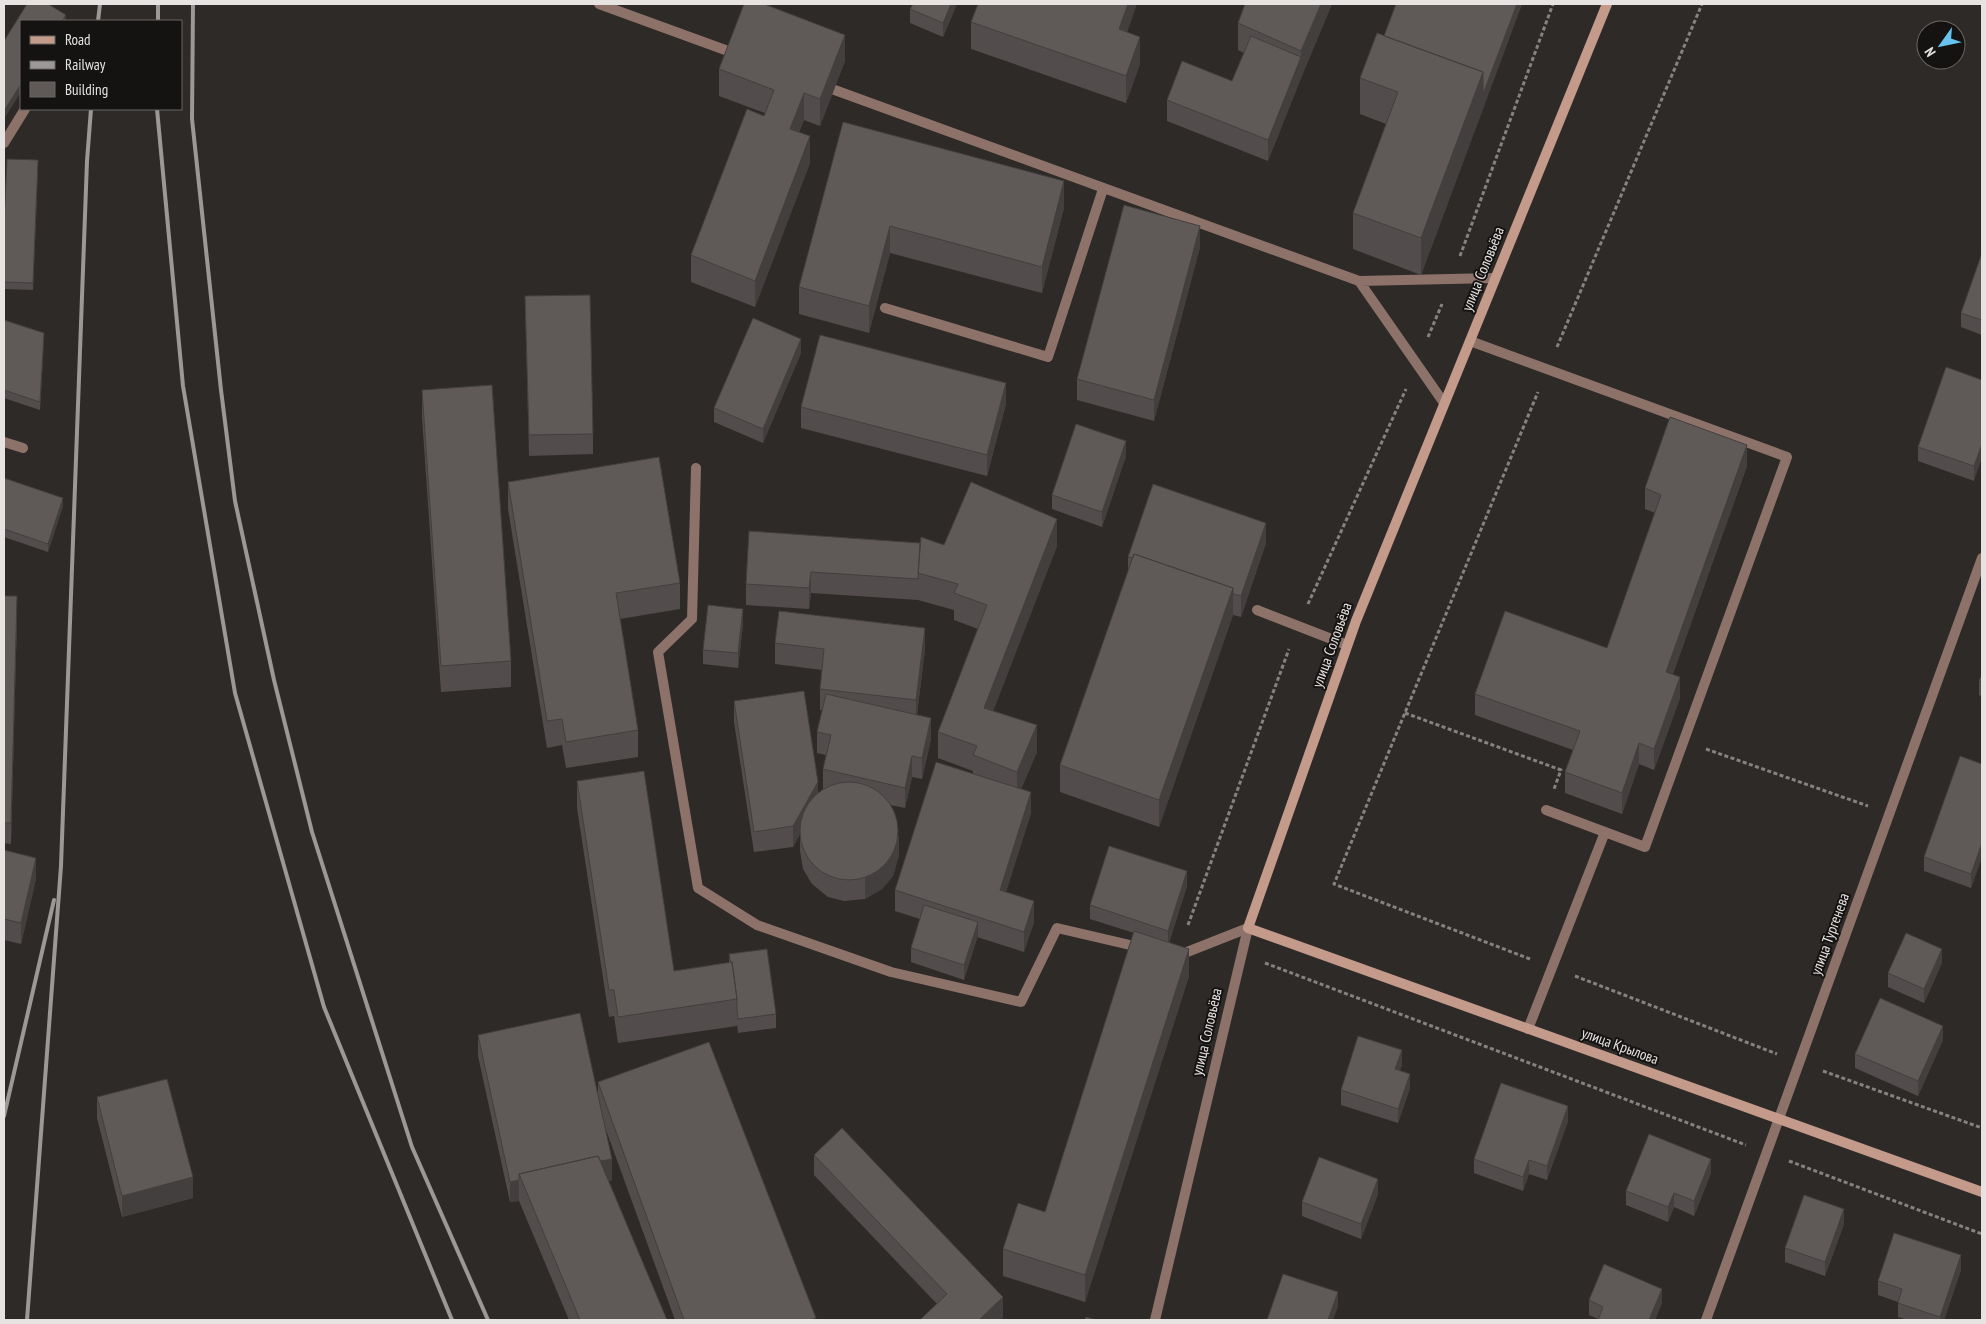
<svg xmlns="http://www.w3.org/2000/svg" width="1986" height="1324" viewBox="0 0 1986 1324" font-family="'PT Sans Narrow',sans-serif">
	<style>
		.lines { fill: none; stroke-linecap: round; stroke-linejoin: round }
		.path { stroke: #858280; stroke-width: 3; stroke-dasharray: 4 2.5; stroke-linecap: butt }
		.lane { stroke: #8d7269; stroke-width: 10 }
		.street { stroke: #8d7269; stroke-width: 10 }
		.secondary { stroke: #c49a8b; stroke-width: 10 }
		.rail { stroke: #9c9897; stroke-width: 4 }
		.wall { fill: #524d4c }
		.shaded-wall { fill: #423f3e }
		.building { fill: #5f5a58; stroke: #423f3e }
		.labels { text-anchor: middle; stroke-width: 4; stroke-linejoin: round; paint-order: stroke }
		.street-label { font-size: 15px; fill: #e6e3e2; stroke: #151312 }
	</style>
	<rect width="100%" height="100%" fill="#2e2a28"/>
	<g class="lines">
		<path class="path" d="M1460,256l93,-252
			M1428,337l14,-33
			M1557,347l145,-343
			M1308,604l98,-215
			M1405,713l156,57 -7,19
			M1706,749l162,57
			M1188,925l101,-276
			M1530,959l-196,-75 204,-492
			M1265,963l481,182
			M1575,976l202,78
			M1823,1071l159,57
			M1789,1161l193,73"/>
		<path class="lane" d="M599,4l140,51
			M821,85l538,196 136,-3
			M4,143l21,-34
			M1359,281l85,122
			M885,308l163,49 55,-168
			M1470,341l317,116 -142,390 -99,-37
			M4,442l19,6
			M696,468l-4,151 -34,33 40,236 59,37 134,47 130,30 36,-74 86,20
			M1257,610l90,35
			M1177,956l71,-28
			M1528,1029l77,-197"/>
		<path class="street" d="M1155,1320l93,-392
			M1706,1320l276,-762"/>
		<path class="secondary" d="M1607,4l-251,617 -108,307 734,264"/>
		<path class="rail" d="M193,4l-1,115 29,271 14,111 39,179 38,152 100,315 76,173
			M98,21l2,-17
			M158,21v-17
			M157,109l26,277 52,307 89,314 128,313
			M4,1116l50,-216
			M27,1320l34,-454 26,-705 4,-52"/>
	</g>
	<path class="wall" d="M957,4l-14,33 -33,-14v-14z
		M1332,4l-31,74 -33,83 -101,-40v-21l65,-19 12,-28 -6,-3v-27z
		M1396,4h126l-101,271 -68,-26v-36l33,-89 -26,-10v-36l24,-42z
		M971,22l156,10 13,32 -14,39 -155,-54z
		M845,61l-25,65 -16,-6 -5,12 11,31 -55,144 -64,-25v-27l74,-142 -46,-17v-27z
		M843,122l221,86 -22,85 -152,-40 -21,80 -70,-19v-27z
		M38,168l-5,122 -29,-1v-66z
		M1200,247l-46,174 -77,-21v-21z
		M1982,253v82l-21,-8v-14z
		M525,296l68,138v20l-64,2z
		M4,320l40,20 -4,70 -36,-12z
		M801,353l-38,90 -49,-21v-14z
		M1982,380l-8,101 -56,-20v-14z
		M422,390l89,271v26l-70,5 -19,-275z
		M1006,404l-19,72 -186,-48v-21z
		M1126,456l-24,71 -50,-18v-14z
		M1747,466l-74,208 7,24 -26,72 -15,-6 -17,50 -57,-21v-21l8,-22 -98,-35v-21l132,-46 48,-135 -10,-4v-21z
		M4,478l59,28 -15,46 -44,-15z
		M508,482l172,101v26l-60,10 18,111v27l-72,11 -4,-23 -15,3 -39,-239z
		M1266,543l-25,74 -8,-2 -74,212 -99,-35v-27l68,-194v-14z
		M944,545l113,1 -64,165 44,41 -16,37 10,24 -25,79 28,30 -10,30 -47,-15 -13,43 -53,-18v-14l9,-29 -25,-8v-21l78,-117v-2l-35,-13v-26l40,-103 -24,-9v-10l-36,-10 -107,-7 -2,16 -63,-4v-21z
		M4,596l13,21 -6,227 -7,-1z
		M743,624l-5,44 -35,-4v-14z
		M775,643l150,6 -8,66 14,24 -9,40 -10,-2 -7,31 -15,-3 9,50 -6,21 -11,13 -17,10 -21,2 -16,-4 -16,-13 -9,-15 -3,-18v-17l-7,13 -39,5 -20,-130v-21l84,92 5,-3v-21l3,-14 -9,-2v-21l5,-22h-2v-21l2,-19 -47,-6z
		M1982,674v23l-3,-2v-14z
		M1982,764v93l-11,31 -47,-17v-14z
		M577,781l97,190 55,-8v-9l47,60v14l-38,5 -1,-9v2l-119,17 -4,-27 -5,1 -32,-209z
		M4,850l32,29 -15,65 -17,-4z
		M1187,886l-18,57 20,33 -104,326 -82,-26v-27l42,-37 89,-279 -44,-14v-14z
		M1942,963l-18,40 -36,-16v-14z
		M478,1035l120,60v-13l218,238h-141l-69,-190 6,50 -3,1 58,139h-98l-50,-119 -9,1 -32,-146z
		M1943,1040l-25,56 -63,-28v-14z
		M1402,1065l-2,5 10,18 -12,35 -57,-18v-15z
		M97,1097l96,101 -71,19 -25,-99z
		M1568,1121l-21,59 -18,-6 -6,17 -49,-18v-14z
		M814,1155l189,162 -2,3h-81l17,-16 -123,-129z
		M1711,1173l-17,43 -20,-9 -6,15 -42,-17v-14z
		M1378,1194l-17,45 -59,-23v-14z
		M1844,1224l-19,52 -40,-14v-14z
		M1961,1270l-17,50h-36l-10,-3v-15l-20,-7v-14z
		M1589,1300l73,3 -7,17h-57v-1l-9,-4z"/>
	<path class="shaded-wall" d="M951,4h6l-14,33v-14z
		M1128,4h9l-18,52v-27z
		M1321,4h11l-31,74 -33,83v-21l33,-83v-6z
		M1517,4h5l-101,271v-37l62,-166z
		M66,15v6h-4z
		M845,35v26l-25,65v-27z
		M1140,37v27l-14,39v-27z
		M21,84v8l-17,27v-8z
		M804,93v27l-14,36v-27z
		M810,136v27l-55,144v-26z
		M1064,181v27l-22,85v-26z
		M890,226v27l-21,80v-27z
		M1200,226v21l-46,174v-21z
		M801,339v14l-38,90v-14z
		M1006,383v21l-19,72v-21z
		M1126,441v15l-24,71v-15z
		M1982,444v14l-8,23v-15z
		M1747,445v21l-81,227v-21z
		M63,498v8l-15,46v-8z
		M1057,519v27l-73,189v-27z
		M1266,523v20l-25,74v-21z
		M811,572v21l-2,16v-21z
		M1233,588v27l-74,212v-27z
		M17,596v21l-6,227v-21z
		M743,609v15l-5,44v-15z
		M925,628v21l-9,72v-21z
		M1680,677v21l-26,72v-21z
		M931,718v21l-9,40v-21z
		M1037,725v27l-20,47v-27z
		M1639,743v21l-17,50v-21z
		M912,756v21l-7,31v-20z
		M818,782v21l-18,27v4l-7,13v-21z
		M1031,792v21l-31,98v-21z
		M899,835v20l-6,21 -11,13 -17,10v-21z
		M1982,843v14l-11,31v-14z
		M36,858v21l-15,65v-21z
		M1187,871v15l-19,59v-14z
		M1034,901v21l-10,30v-20z
		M978,922v14l-14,44v-15z
		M1189,949v27l-104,326v-27z
		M1942,949v14l-18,40v-14z
		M1943,1026v14l-25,56v-15z
		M1402,1050v15l-7,18v-14z
		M1410,1074v14l-12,35v-14z
		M1568,1106v15l-21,59v-14z
		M612,1159v21l-83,18 -8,-19z
		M1711,1159v14l-17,43v-15z
		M1529,1160v14l-6,17v-14z
		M193,1177v21l-71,19v-21z
		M1378,1179v15l-17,45v-15z
		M519,1180v21l-9,1v-20z
		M1674,1193v14l-6,15v-15z
		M1844,1209v15l-19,52v-14z
		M1961,1255v15l-17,50h-4v-3z
		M1662,1289v14l-7,17h-6z
		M1338,1292v15l-5,13h-5z
		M1003,1297v20l-2,3h-22z"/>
	<path class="building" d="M27,4h21l18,11 -4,6h-41v63l-17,27v-70z
		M744,4h20l81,31 -25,64 -16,-6 -14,36 20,7 -55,145 -64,-26 56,-146 17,7 10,-26 -55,-21z
		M913,4h38l-8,19 -33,-14z
		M978,4h150l-9,25 21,8 -14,39 -155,-54z
		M1245,4h76l-20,47 -63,-28z
		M1396,4h121l-34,90v-22l-99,-36z
		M1377,33l106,39 -62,166 -68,-25 45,-121 -38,-14z
		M1251,36l50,21 -33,83 -101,-40 15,-39 50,20z
		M843,122l221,59 -22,86 -152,-41 -21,80 -70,-19z
		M7,159l31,1 -5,123 -29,-1v-59z
		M1124,205l76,21 -46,174 -77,-21z
		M1982,253v67l-21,-7z
		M590,295l3,139 -64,1 -4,-139z
		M753,318l48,21 -38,90 -49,-21z
		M4,320l40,13 -4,69 -36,-12z
		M820,335l186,48 -19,72 -186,-48z
		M1946,367l36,13v64l-8,22 -56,-19z
		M492,385l19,276 -70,5 -19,-276z
		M1670,417l77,28 -81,227 14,5 -26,72 -15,-6 -17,50 -57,-21 15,-41 -105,-37 30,-83 102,37 54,-153 -16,-7z
		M1076,424l50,17 -24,71 -50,-17z
		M659,457l21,126 -64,10 22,137 -72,12 -4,-23 -15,2 -39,-239z
		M4,478l59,20 -15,46 -44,-15z
		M971,482l86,37 -73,189 53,17 -20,47 -44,-17 4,-9 -39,-14 49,-127 -33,-12 4,-9 -40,-11 3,-36 23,8z
		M1153,484l113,39 -25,73 -8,-2v-6l-99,-34 -1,4 -5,-1z
		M749,531l171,12 -2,36 -107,-7 -2,16 -63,-4z
		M1134,554l99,34 -74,212 -99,-35z
		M4,596h13l-6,227h-7z
		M708,605l35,4 -5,44 -35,-3z
		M779,611l146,17 -9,72 -96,-11 4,-40 -49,-6z
		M1982,674v8l-3,-1z
		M804,691l14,91 -25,44 -39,6 -20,-131z
		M826,694l105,24 -9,40 -10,-2 -7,32 -82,-19 8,-34 -14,-3z
		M1960,756l22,8v79l-11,31 -47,-17z
		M936,762l95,30 -31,98 34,11 -10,31 -129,-42z
		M644,771l30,200 58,-9 5,37 -119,18 -4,-27h-5l-32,-209z
		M800 831a49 49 0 1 1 98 0a49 49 0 1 1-98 0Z
		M1109,846l78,25 -19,60 -78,-26z
		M4,850l32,8 -15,65 -17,-4z
		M924,905l54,17 -14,43 -53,-17z
		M1134,931l55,18 -104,326 -82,-26 15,-46 27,9z
		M1906,933l36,16 -18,40 -36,-16z
		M767,949l9,65 -38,5 -1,-9v-11l-5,-37 -1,1 -2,-9z
		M1880,998l63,28 -25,55 -63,-27z
		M580,1013l32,146 -11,2 -3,-5 -79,18v6l-9,2 -32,-147z
		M1358,1036l44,14 -7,19 15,5 -12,35 -57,-19z
		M709,1042l107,276 -7,2h-125l-86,-238z
		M167,1079l26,98 -71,19 -25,-99z
		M1501,1083l67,23 -21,60 -18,-6 -6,17 -49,-18z
		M842,1128l161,169 -24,23h-59l27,-26 -133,-139z
		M1649,1134l62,25 -17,42 -20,-8 -6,14 -42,-16z
		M598,1156l69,164h-87l-61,-146z
		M1319,1157l59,22 -17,45 -59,-22z
		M1804,1195l40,14 -19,53 -40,-14z
		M1894,1233l67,22 -21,62 -42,-14 4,-14 -24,-8z
		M1604,1264l58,25 -13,31h-51l5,-13 -14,-7z
		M1283,1274l55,18 -10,28h-61z
		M1086,1317l10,3h-11z"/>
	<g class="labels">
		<g class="street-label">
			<text transform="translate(1483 269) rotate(-68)" y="5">улица Соловьёва</text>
			<text transform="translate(1332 645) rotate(-70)" y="5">улица Соловьёва</text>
			<text transform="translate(1830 934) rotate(-70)" y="5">улица Тургенева</text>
			<text transform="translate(1207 1032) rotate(-77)" y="5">улица Соловьёва</text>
			<text transform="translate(1620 1046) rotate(20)" y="5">улица Крылова</text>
		</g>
	</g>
	<rect width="1986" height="1324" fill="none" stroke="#e6e3e2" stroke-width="10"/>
	<rect x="20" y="20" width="162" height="90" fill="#151312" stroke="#696665"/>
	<rect x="30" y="36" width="25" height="8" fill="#c49a8b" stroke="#696665"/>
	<text x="65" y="45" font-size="15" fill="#e6e3e2">Road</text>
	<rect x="30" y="61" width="25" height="8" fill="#9c9897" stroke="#696665"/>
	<text x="65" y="70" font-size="15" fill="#e6e3e2">Railway</text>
	<rect x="30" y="82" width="25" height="15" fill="#5f5a58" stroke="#696665"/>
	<text x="65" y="95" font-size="15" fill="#e6e3e2">Building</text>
	<g transform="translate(1941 45) rotate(237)"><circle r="24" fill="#151312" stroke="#696665"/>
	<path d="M0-4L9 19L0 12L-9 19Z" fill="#67c4f0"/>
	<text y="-8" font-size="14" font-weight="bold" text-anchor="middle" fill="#e6e3e2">N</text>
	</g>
</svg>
